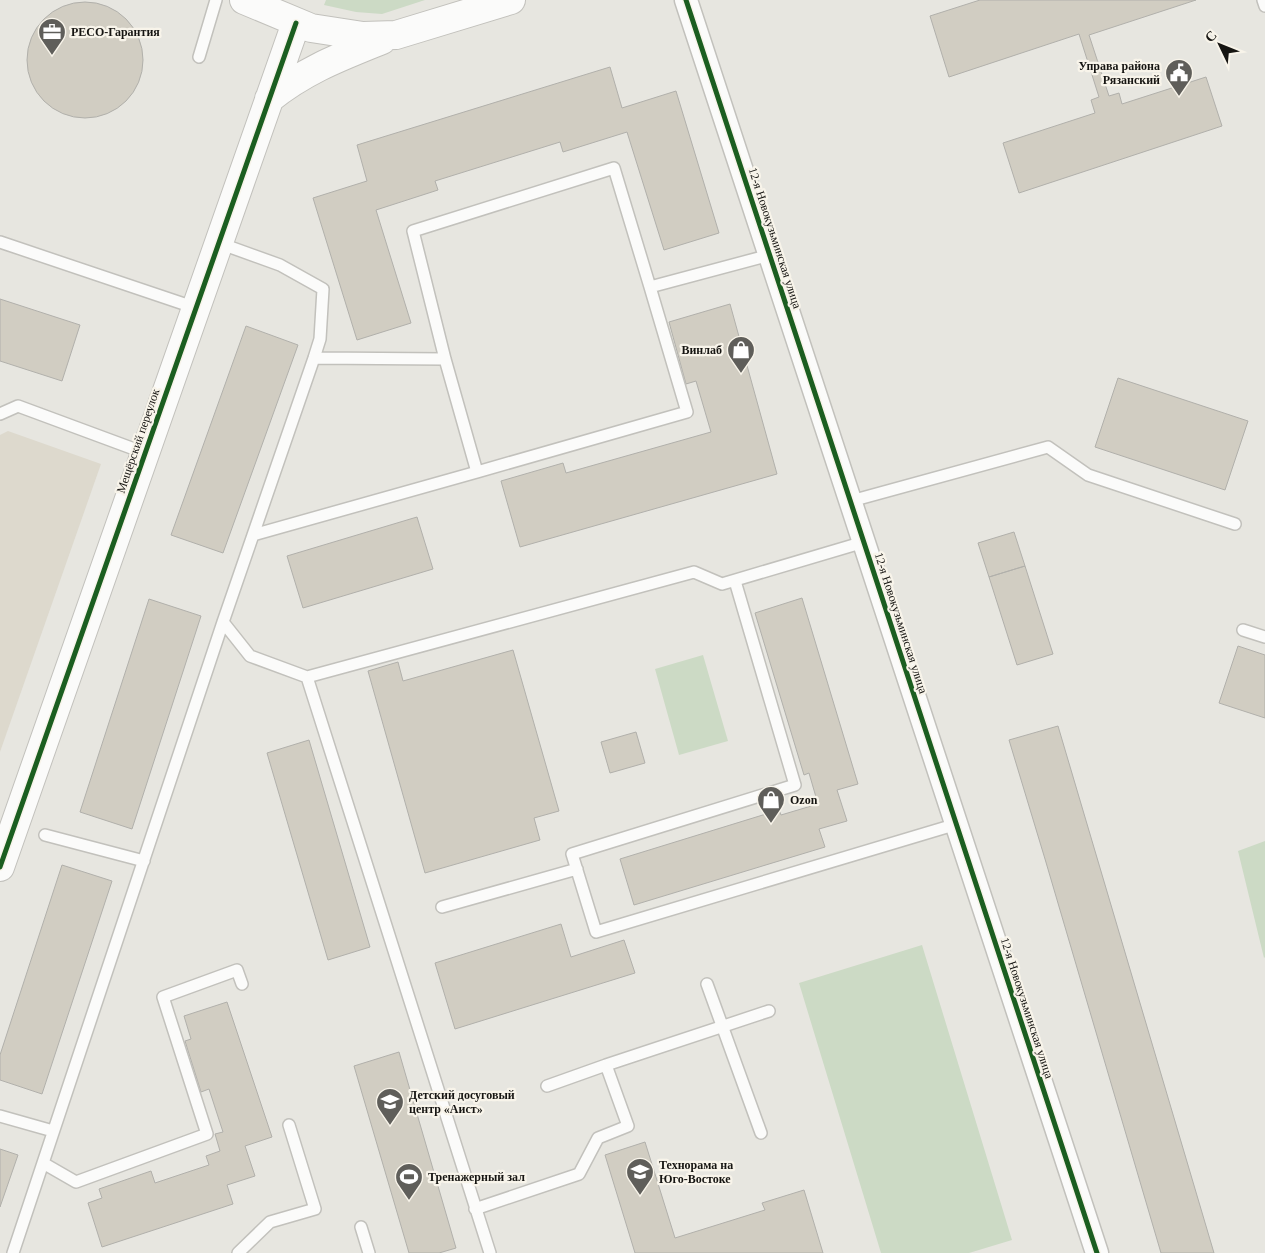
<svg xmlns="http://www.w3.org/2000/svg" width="1265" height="1253" viewBox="0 0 1265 1253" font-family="'Times New Roman',serif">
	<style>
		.built { fill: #ddd9cd }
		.green { fill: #ccdac5 }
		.building { fill: #d1cdc2; stroke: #b1b0ab }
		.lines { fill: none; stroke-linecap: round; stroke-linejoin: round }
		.service-casing { stroke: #c2c1bc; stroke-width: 14 }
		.minor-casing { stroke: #c2c1bc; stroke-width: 25 }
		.tertiary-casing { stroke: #c2c1bc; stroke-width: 30 }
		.service { stroke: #fbfbfa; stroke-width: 11 }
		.minor { stroke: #fbfbfa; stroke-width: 22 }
		.tertiary { stroke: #fbfbfa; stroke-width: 28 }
		.cycleway-casing { stroke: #f8f4ea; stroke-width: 8 }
		.cycleway { stroke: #1b5e20; stroke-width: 5 }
		.labels { text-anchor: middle; stroke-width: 4.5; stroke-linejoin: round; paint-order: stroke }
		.poi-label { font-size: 12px; font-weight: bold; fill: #161512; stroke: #f8f4ea; text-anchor: start }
		.street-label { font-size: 12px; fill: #161512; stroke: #f8f4ea }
	</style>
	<rect width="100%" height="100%" fill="#e7e6e0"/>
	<path class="built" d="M8,431l93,33 -101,288v-317z"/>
	<path class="green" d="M326,0h99l-43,14 -26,-2 -32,-7z
		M703,655l25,86 -49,14 -24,-86z
		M1265,841v116l-1,1 -26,-107z
		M922,945l90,295 -43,13h-88l-82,-270z"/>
	<path class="building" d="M980,0h216l-107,35 20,61 10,-3 3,11 84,-27 16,49 -203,67 -16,-50 92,-30 -4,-13 8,-3 -20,-63 -130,43 -19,-61z
		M27 60a58 58 0 1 1 116 0a58 58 0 1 1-116 0Z
		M610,67l12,41 54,-17 43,142 -55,17 -37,-118 -64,20 -3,-10 -125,39 3,9 -62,20 35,113 -54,17 -44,-142 54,-17 -10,-36z
		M0,299l80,26 -18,56 -62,-20z
		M730,304l47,170 -257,73 -19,-66 62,-18 3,10 145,-41 -15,-51 -10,3 -17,-62z
		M246,326l52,19 -75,208 -52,-18z
		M1118,378l130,43 -23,69 -130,-43z
		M417,517l16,52 -130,39 -16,-52z
		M1014,532l11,34 -36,11 -11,-34z
		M1025,566l28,88 -36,11 -28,-88z
		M802,598l56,186 -21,6 10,31 -28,8 6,18 -191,58 -14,-46 159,-49 2,5 37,-11 -9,-31 -5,2 -49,-162z
		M149,599l52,17 -69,213 -52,-17z
		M1238,646l27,9v63l-46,-15z
		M513,650l46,161 -25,7 6,22 -115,33 -57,-202 30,-9 5,19z
		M1058,726l156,527h-53l-116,-394 -36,-119z
		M636,732l9,31 -35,10 -9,-31z
		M309,740l61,207 -42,13 -61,-207z
		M62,865l50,16 -70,213 -42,-14v-25z
		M561,924l10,33 53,-17 11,33 -180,56 -20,-66z
		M227,1002l45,135 -27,9 10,30 -28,9 6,19 -131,43 -14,-44 14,-5 -3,-9 52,-18 4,12 54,-18 -3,-9 14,-5 -5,-17 8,-2 -14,-43 -8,3 -16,-51 6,-2 -7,-23z
		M399,1052l57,196 -17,5h-30l-55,-187z
		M645,1142l30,96 90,-28 -3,-7 42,-13 19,63h-188l-30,-98z
		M0,1149l18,6 -18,52z"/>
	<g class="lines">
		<defs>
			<path id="service" d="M1263,0l2,6
				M199,57l17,-57
				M0,242l196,66
				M650,287l37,125 -210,60 -32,-113 -32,-128 201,-63 36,119 120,-32
				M314,358l131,1
				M0,414l18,-8 127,47
				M851,501l197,-54 40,28 147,49
				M253,535l224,-63
				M735,581l60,204 -223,69 24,78 361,-108
				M223,622l27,34 57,21 387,-105 28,12 142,-42
				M1243,630l22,7
				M307,677l183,576
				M45,835l99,26
				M442,907l135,-38
				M707,984l54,149
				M606,1065l163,-54
				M0,1116l53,15
				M43,1163l33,19 131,-48 -44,-137 74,-27 5,14
				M475,1209l104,-35 19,-36 30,-12 -22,-61 -59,21
				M361,1227l8,26
				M13,1253l210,-631 91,-264 6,-19 3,-50 -43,-24 -61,-22
				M238,1253l32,-31 45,-13 -26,-84"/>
			<path id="minor" d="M686,0l411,1253"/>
			<path id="tertiary" d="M244,0l67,28 52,8 33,-1 115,-35
				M269,99c36,-29 71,-42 113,-59
				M0,867l296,-844"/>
		</defs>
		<use href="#service" class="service-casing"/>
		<use href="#minor" class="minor-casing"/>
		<use href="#tertiary" class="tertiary-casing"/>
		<use href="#service" class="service"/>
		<use href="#minor" class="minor"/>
		<use href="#tertiary" class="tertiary"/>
		<defs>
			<path id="cycleway" d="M686,0l411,1253
				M0,867l296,-844"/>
		</defs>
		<use href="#cycleway" class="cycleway-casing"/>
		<use href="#cycleway" class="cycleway"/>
	</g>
	<defs>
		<symbol id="office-pin" viewBox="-11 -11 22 30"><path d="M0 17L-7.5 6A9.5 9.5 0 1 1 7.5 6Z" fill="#5f5e5a" stroke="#f8f4ea"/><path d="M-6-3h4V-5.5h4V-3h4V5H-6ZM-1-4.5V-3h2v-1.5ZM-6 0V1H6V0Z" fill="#fff"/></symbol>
		<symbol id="civic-pin" viewBox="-11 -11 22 30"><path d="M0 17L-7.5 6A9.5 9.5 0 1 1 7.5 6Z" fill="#5f5e5a" stroke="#f8f4ea"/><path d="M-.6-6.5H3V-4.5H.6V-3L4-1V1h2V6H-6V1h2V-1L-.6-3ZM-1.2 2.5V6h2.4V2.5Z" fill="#fff"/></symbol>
		<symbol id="shop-pin" viewBox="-11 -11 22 30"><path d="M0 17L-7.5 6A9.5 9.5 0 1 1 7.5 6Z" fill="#5f5e5a" stroke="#f8f4ea"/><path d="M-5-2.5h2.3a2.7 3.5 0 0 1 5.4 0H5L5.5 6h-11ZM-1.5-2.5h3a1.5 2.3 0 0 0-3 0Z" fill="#fff"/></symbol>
		<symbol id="school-pin" viewBox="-11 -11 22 30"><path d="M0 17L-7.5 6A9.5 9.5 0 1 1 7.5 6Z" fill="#5f5e5a" stroke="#f8f4ea"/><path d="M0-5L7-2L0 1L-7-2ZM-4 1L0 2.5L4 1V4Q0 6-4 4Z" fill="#fff"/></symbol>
		<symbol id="stadium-pin" viewBox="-11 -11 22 30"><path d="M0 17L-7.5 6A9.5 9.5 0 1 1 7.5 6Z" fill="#5f5e5a" stroke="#f8f4ea"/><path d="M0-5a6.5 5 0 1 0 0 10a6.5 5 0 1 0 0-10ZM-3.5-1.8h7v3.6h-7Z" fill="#fff"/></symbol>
	</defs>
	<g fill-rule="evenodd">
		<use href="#office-pin" x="36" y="16" width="32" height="43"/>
		<use href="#civic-pin" x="1163" y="57" width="32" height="43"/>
		<use href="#shop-pin" x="725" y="334" width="32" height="43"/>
		<use href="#shop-pin" x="755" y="784" width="32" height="43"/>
		<use href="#school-pin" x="374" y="1086" width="32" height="43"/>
		<use href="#school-pin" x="624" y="1156" width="32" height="43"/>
		<use href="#stadium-pin" x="393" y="1161" width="32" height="43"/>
	</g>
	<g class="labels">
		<g class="poi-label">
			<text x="71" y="36">РЕСО-Гарантия</text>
			<text x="1160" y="70" text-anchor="end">Управа района<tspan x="1160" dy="14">Рязанский</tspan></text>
			<text x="722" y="354" text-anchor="end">Винлаб</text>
			<text x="790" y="804">Ozon</text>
			<text x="409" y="1099">Детский досуговый<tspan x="409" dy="14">центр «Аист»</tspan></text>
			<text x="659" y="1169">Технорама на<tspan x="659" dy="14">Юго-Востоке</tspan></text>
			<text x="428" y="1181">Тренажерный зал</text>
		</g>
		<g class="street-label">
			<text transform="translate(775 238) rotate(72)" y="4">12-я Новокузьминская улица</text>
			<text transform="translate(138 441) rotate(-71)" y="4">Мещёрский переулок</text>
			<text transform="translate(901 623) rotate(72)" y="4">12-я Новокузьминская улица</text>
			<text transform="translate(1027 1008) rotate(72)" y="4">12-я Новокузьминская улица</text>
		</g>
	</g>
	<g transform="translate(1220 45) rotate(313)" stroke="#f8f4ea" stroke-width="4" paint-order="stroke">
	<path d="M0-4L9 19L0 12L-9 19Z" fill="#161512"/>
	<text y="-8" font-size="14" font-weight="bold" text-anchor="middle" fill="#161512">С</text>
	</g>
</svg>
